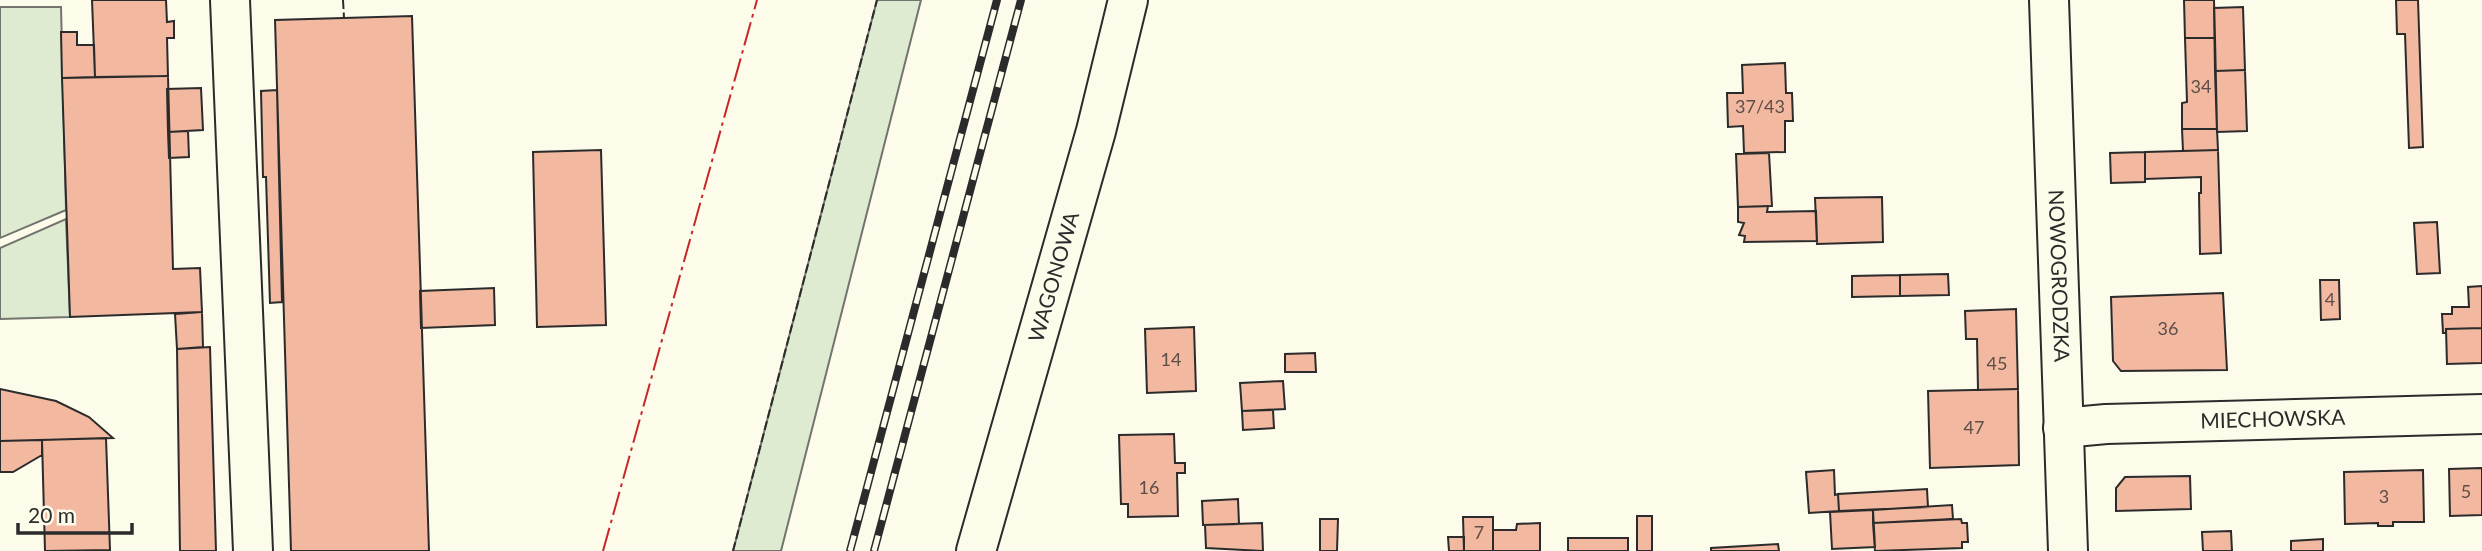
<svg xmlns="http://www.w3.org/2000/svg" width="2482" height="551" viewBox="0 0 2482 551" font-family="Lato,sans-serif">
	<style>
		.green { fill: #deebd1; stroke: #74746e; stroke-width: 2 }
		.building { fill: #f2b8a0; stroke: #2b2b2b; stroke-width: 2 }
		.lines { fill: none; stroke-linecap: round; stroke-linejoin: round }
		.minor-casing { stroke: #2b2b2b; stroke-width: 42 }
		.minor { stroke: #fdfbea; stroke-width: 38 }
		.rail-casing { stroke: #2b2b2b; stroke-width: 8 }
		.rail { stroke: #fdfbea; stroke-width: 5; stroke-dasharray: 16; stroke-linecap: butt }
		.fence { stroke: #2b2b2b; stroke-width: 2; stroke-dasharray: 9 3.5; stroke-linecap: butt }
		.power { stroke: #c62828; stroke-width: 2; stroke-dasharray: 24 5 3.5 5; stroke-linecap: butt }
		.labels { text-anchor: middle; stroke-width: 5; stroke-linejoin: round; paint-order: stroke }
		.number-label { font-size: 18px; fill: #5d4e48 }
		.street-label { font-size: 21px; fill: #2b2b2b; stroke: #fdfbea }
	</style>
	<rect width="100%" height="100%" fill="#fdfbea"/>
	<path class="green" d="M877,0h44l-140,551h-48z
		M0,7h61l5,203 -66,28z
		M66,219l4,98 -70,2v-71z"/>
	<path class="building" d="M92,0h74l1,22 7,-1v17h-7l1,38 -73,1z
		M2184,0h30l1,38h-30z
		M2396,0h22l5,147 -14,1 -4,-114h-8z
		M2243,7l2,63 -30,1 -1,-63z
		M412,16l17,535h-138l-16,-531z
		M61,32h16v13h17l1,32 -33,1z
		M2185,38h30l2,91h-35v-26l5,-1z
		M1785,63l1,30h6l1,28h-8v31l-41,1 -1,-27 -15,1 -1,-34h16l-1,-28z
		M2245,70l2,61 -30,1 -2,-61z
		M168,76l5,193 27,-1 2,44 -132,5 -8,-239z
		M201,88l2,42 -35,2 -1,-43z
		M277,90l5,212 -12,1 -4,-126h-3l-2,-86z
		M2182,129h35l1,21 -35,1z
		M188,131l1,26 -20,1 -1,-26z
		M601,150l5,175 -69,2 -4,-175z
		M2218,150l3,103 -21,1 -1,-61h2v-16l-56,2v-27z
		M2145,152v30l-34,1 -1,-30z
		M1769,153l3,53 -34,1 -2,-53z
		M1882,197l1,45 -66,2 -2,-46z
		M1768,206l-1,6 49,-1 1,30 -73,1 1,-6 -6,-1 5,-12 -6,-1v-15z
		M2437,222l3,51 -23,1 -3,-51z
		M1948,274l1,21 -49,1v-21z
		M1900,275v21l-48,1v-21z
		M2320,280h19l1,39 -19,1z
		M2482,286v42l-36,1v4h-3l-1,-19h10v-7h17l-1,-20z
		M494,288l1,37 -74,3 -1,-37z
		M2223,293l4,77 -106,1 -8,-10 -2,-64z
		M2016,309l2,80 -40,1 -1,-51h-11l-1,-28z
		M202,312l1,35 -26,2 -2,-35z
		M1194,327l2,64 -49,2 -2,-64z
		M2482,328v35l-35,1 -1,-35z
		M210,347l6,204h-36l-3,-202z
		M1315,353l1,19h-31v-18z
		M1283,381l2,28 -43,2 -2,-28z
		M0,389l56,12 33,16 24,21 -113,3z
		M2018,389l1,76 -89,3 -2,-77z
		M1273,410l1,18 -31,2 -1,-19z
		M1174,434l1,29h10v10h-8l1,43 -50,1v-13h-7l-2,-69z
		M106,438l4,112 -65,1 -3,-111z
		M42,440v15l-29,17h-13v-31z
		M2482,468v47l-32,1 -1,-47z
		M1834,470l1,25 3,-1 1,17 -30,2 -3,-41z
		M2423,470l1,52h-31v4h-15v-3l-33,1 -1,-52z
		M2190,476l1,33 -75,2v-23l9,-11z
		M1927,489l1,18 -89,4 -1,-17z
		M1238,499l1,25 -36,1 -1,-24z
		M1952,505l1,14 -80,4v-13z
		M1873,510l2,37 -43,2 -2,-37z
		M1637,516h15v35h-15z
		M1463,517h30v34h-29z
		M1320,519h18l-1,32h-17z
		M1961,519l1,4h5l1,19h-6v6l-87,3 -2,-28z
		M1262,523l1,28 -57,-3 -1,-23z
		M1540,523v28h-47v-21h23l1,-6z
		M2231,531l1,20h-29l-1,-19z
		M1448,537h16v14h-15z
		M1568,538h60v13h-60z
		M2323,539v12h-32v-10z
		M1778,544l1,7h-68v-3z"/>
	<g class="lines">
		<defs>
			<g id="minor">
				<path d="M230,0l23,551"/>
				<path id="s1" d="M2049,0l19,551"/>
				<path id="s2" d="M2063,428l43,-4 376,-10"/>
				<path id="s3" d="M976,551l120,-420 32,-131"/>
			</g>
		</defs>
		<use href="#minor" class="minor-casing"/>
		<use href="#minor" class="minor"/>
		<defs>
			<path id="rail" d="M850,551l147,-551
				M874,551l147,-551"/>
		</defs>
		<use href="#rail" class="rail-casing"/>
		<use href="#rail" class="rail"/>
		<path class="fence" d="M343,0l1,18
			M733,551l144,-551"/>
		<path class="power" d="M603,551l154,-551"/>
	</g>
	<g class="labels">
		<g class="number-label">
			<text x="2201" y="93">34</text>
			<text x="1760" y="113">37/43</text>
			<text x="2330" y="306">4</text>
			<text x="2168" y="335">36</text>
			<text x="1171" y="366">14</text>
			<text x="1997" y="370">45</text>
			<text x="1974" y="434">47</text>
			<text x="1149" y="494">16</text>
			<text x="2466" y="498">5</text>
			<text x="2384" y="503">3</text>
			<text x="1479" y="539">7</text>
		</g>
		<g class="street-label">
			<text dy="7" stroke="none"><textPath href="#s3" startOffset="285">WAGONOWA</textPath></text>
			<text dy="7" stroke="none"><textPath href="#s1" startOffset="276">NOWOGRODZKA</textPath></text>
			<text dy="7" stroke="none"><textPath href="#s2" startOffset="210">MIECHOWSKA</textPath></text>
		</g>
	</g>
	<path d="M18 523v10h114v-10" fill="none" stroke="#2b2b2b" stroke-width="3.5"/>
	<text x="28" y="523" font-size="21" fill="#2b2b2b" stroke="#fdfbea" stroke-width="5" paint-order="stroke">20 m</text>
</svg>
